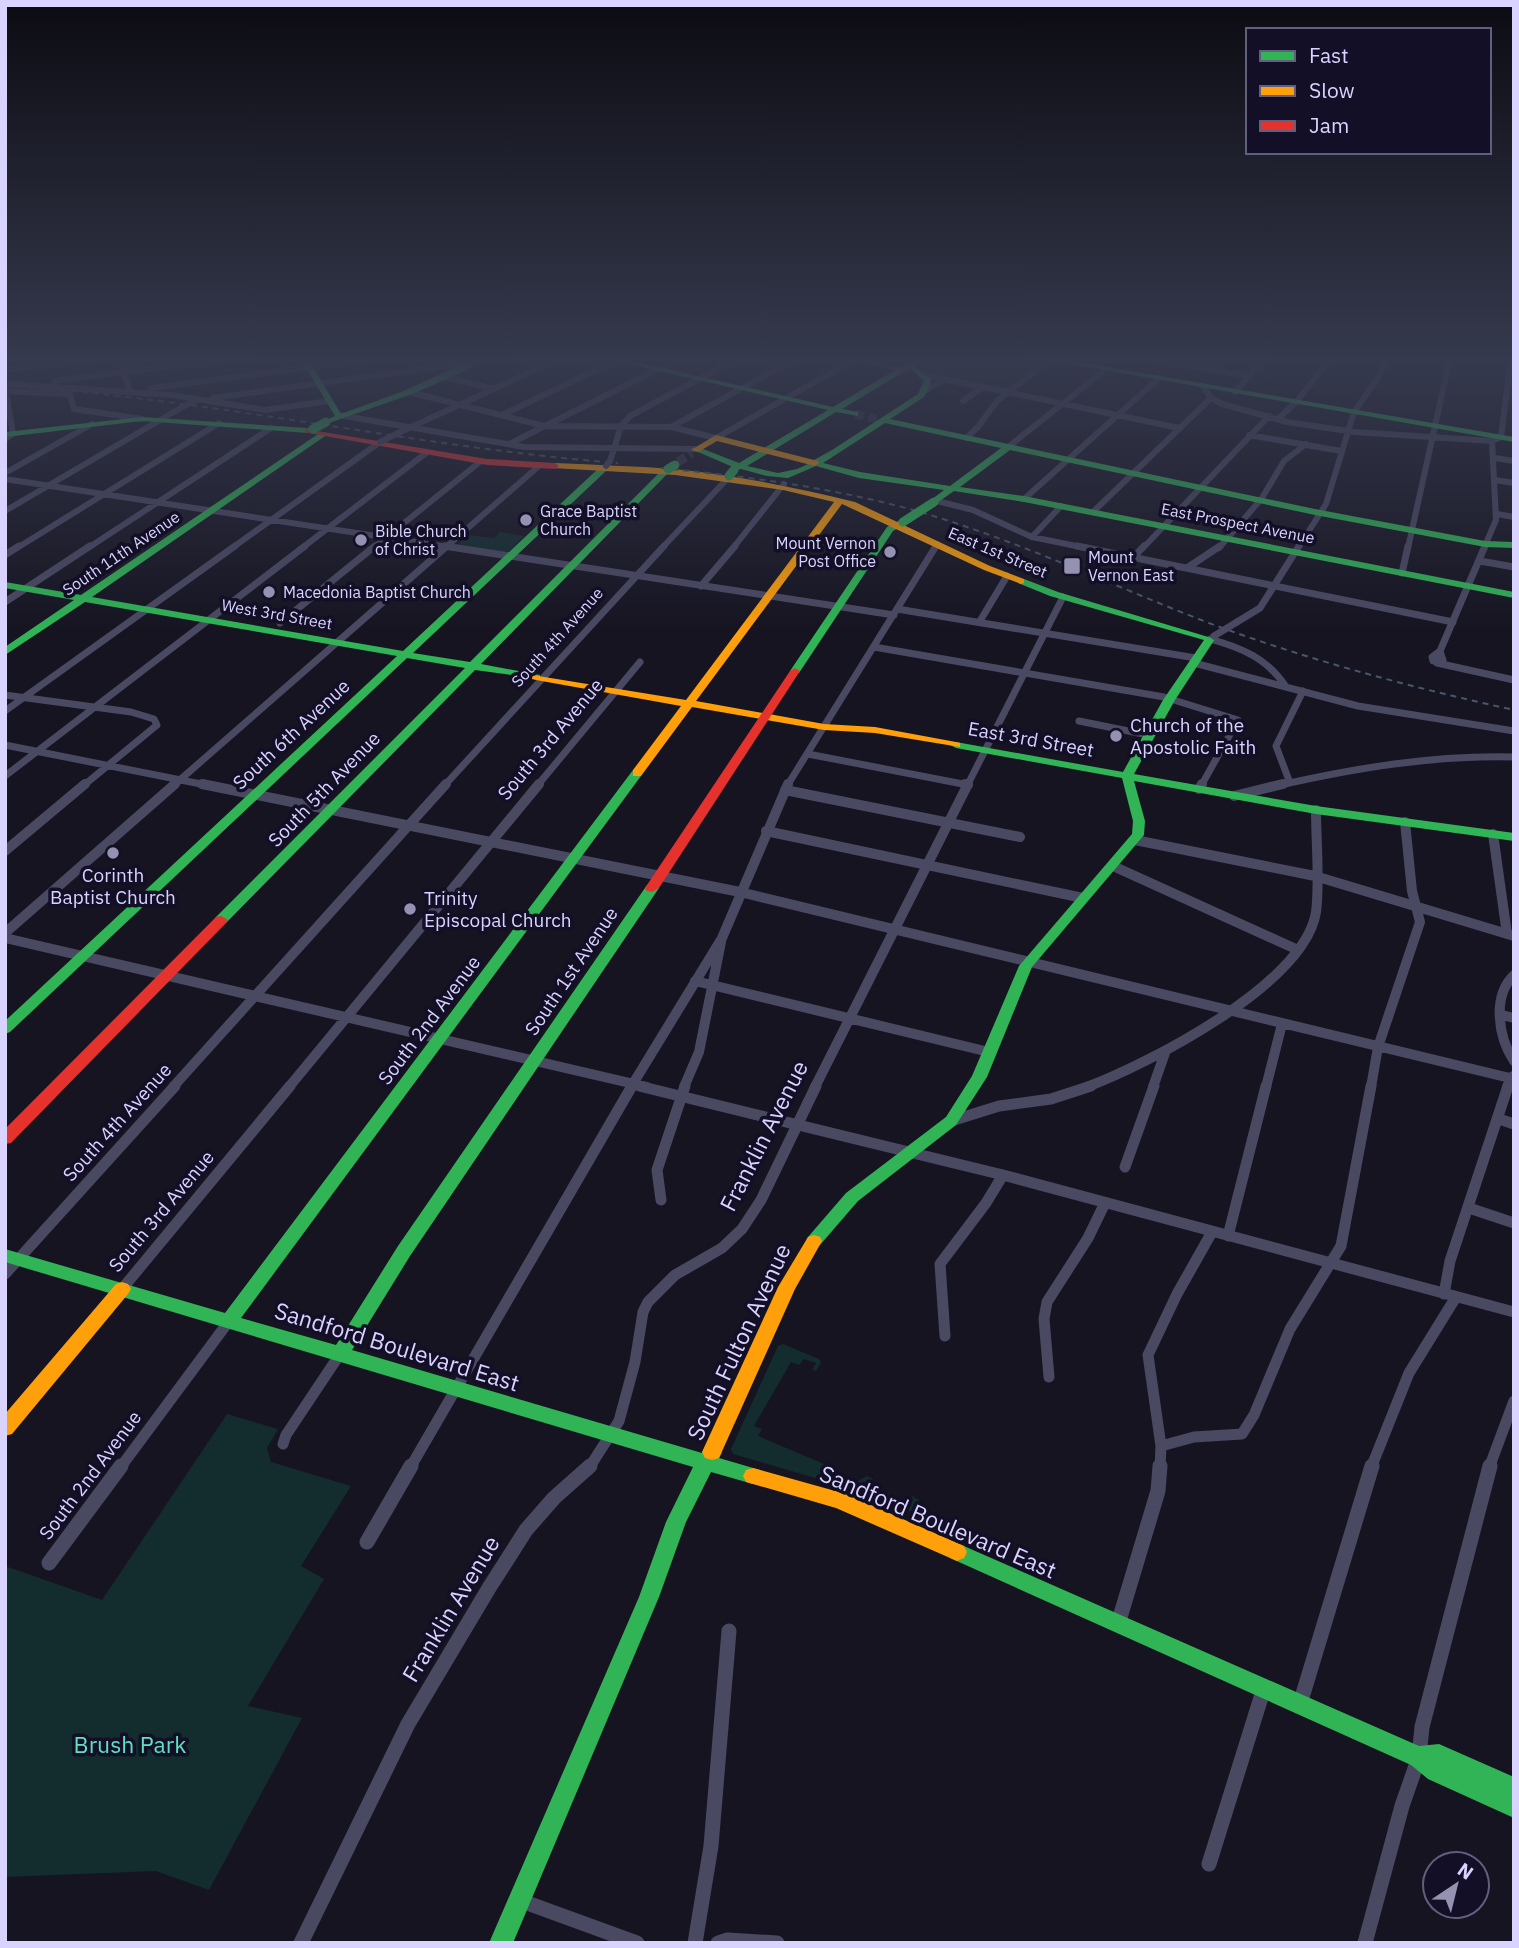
<svg xmlns="http://www.w3.org/2000/svg" width="1519" height="1948" viewBox="0 0 1519 1948" font-family="'IBM Plex Sans',sans-serif">
	<style>
		.green { fill: #132c2d }
		.lines { fill: none; stroke-linecap: round; stroke-linejoin: round }
		.secondary-tunnel { stroke: #333142; stroke-width: 9; stroke-dasharray: 9 4.5; stroke-linecap: butt }
		.street-far4 { stroke: #4a4962; stroke-width: 6 }
		.street-far3 { stroke: #4a4962; stroke-width: 7 }
		.street-far2 { stroke: #4a4962; stroke-width: 10 }
		.street-far1 { stroke: #4a4962; stroke-width: 11 }
		.street { stroke: #4a4962; stroke-width: 15 }
		.fast { fill: #30b455; fill-rule: evenodd }
		.slow { fill: #ff9f0a; fill-rule: evenodd }
		.jam { fill: #e5322d; fill-rule: evenodd }
		.rail { stroke: #43596b; stroke-width: 2; stroke-dasharray: 6 5; stroke-linecap: butt }
		.street-bridge-far1 { stroke: #4a4962; stroke-width: 6 }
		.street-bridge { stroke: #4a4962; stroke-width: 7 }
		.fast-bridge { stroke: #30b455; stroke-width: 9 }
		.poi-dot { fill: #9591b1; stroke: #130f26; stroke-width: 2.5 }
		.labels { text-anchor: middle; stroke-width: 7; stroke-linejoin: round; paint-order: stroke }
		.far-poi-label { font-size: 16px; fill: #d9d4ff; stroke: #130f26; text-anchor: start }
		.far-street-label { font-size: 16px; fill: #d9d4ff; stroke: #130f26 }
		.poi-label { font-size: 19px; fill: #d9d4ff; stroke: #130f26; text-anchor: start }
		.street-label { font-size: 19px; fill: #d9d4ff; stroke: #130f26 }
		.near-street-label { font-size: 23px; fill: #d9d4ff; stroke: #130f26 }
		.near-park-label { font-size: 23px; fill: #5fe0c0; stroke: #130f26 }
	</style>
	<rect width="100%" height="100%" fill="#161421"/>
	<path class="green" d="M930,358h99l13,4 -35,27h-6l-84,-20 1,-3z
		M500,532l24,4 -17,17 -50,-8 11,-10 26,3z
		M783,1344l36,15 2,4 -5,8 -4,-1 4,-7 -12,-4 -5,6 -8,-3 -37,64 8,3 -4,7 78,33 -7,13 -96,-28 -2,-5 47,-103z
		M227,1414l51,15 -11,19 4,14 80,24 -50,80 23,13 -76,127 54,12 -93,172 -53,-19 -151,6v-311l97,34z
		M867,1476l6,3 -3,6 37,17 5,-6 7,4 -7,12 -59,-22 5,-9z"/>
	<g class="lines">
		<path class="secondary-tunnel" d="M855,414l27,6
			M678,462l14,-9"/>
		<path class="street-far4" d="M119,358l11,33
			M518,358l27,7
			M1144,358l105,18
			M1248,358l15,3
			M5,370l97,-12
			M920,374l259,54
			M445,377l49,12
			M54,381l180,-23
			M11,384l160,11 94,15 64,-9
			M1203,386l8,12 11,6 65,18 68,10 137,9
			M151,388l227,-30
			M5,391l61,3 4,1 4,14 68,10
			M925,391l19,-12
			M409,392l135,34 127,1 45,11 141,-80
			M1235,392l30,-34
			M213,398l232,-32 29,-8
			M963,401l20,-14
			M339,415l185,32 171,2
			M502,415l119,-57
			M1279,418l18,-17 34,-43
			M671,427l126,-69
			M396,434l165,-76
			M1249,435l92,16
			M966,438l12,-11 19,-26 53,-41
			M5,439l8,-5 -7,-43
			M509,444l171,-86
			M1008,447l97,-77
			M1495,458l19,3
			M610,461l11,-35 9,-10 108,-58
			M5,473l87,-49
			M5,479l450,69
			M1495,480l19,3
			M1024,499l134,-120
			M937,501l36,9 59,27 54,11
			M5,511l179,-105
			M1093,512l118,-114
			M1497,514l17,3
			M1032,537l29,-31
			M17,548l202,-125
			M88,548l183,-120
			M232,548l148,-106
			M302,548l124,-95
			M373,548l108,-87
			M445,548l95,-83
			M662,548l65,-69
			M733,548l51,-64
			M935,548l2,-4
			M1143,548l126,-132
			M1219,548l43,-50 22,-37 22,-17
			M1298,548l28,-44 28,-92 24,-34 10,-20
			M1408,548l42,-190
			M1484,548l12,-28 -4,-79 9,-4 10,-79"/>
		<path class="street-far3" d="M444,546l450,69
			M1077,546l376,76
			M5,555l14,-9
			M1133,558l11,-12
			M1480,561l34,6
			M1187,568l33,-22
			M1402,573l6,-27
			M701,586l34,-40
			M5,602l85,-56
			M897,609l299,49
			M980,621l27,-45
			M1237,622l23,-14 39,-62
			M280,623l95,-77
			M1210,639c32,9 57,19 76,48
			M874,647l290,50 74,23 -37,66
			M1440,651l3,9 -10,1 -1,-4z
			M1440,651l45,-105
			M1194,663l164,43 156,25
			M1437,663l77,17
			M5,695l126,17 23,7 3,6 -74,61
			M5,711l230,-165
			M1079,721l69,14
			M5,745l206,41
			M808,754l160,31
			M5,776l300,-230
			M1290,783l-14,-37 27,-55
			M173,786l274,-240
			M444,786l220,-240
			M537,786l103,-124
			M787,786l149,-240
			M967,786l96,-189
			M1276,786c79,-18 157,-31 238,-29"/>
		<path class="street-far2" d="M202,784l538,108 774,187
			M965,784l3,1
			M1199,789l3,-5
			M785,790l235,47
			M1234,796l49,-12
			M766,831l317,67
			M1493,834l14,100
			M1135,840l180,36 199,60
			M5,851l80,-67
			M1113,866l185,84
			M5,933l170,-149
			M5,938l642,149
			M1514,975c-22,21 -16,62 0,86
			M695,981l294,71
			M1502,1015l12,3
			M173,1087l273,-303
			M289,1087l250,-303
			M631,1087l91,-149 66,-154
			M684,1087l15,-35 22,-110
			M815,1087l153,-303
			M1087,1087c61,-23 218,-103 229,-175 4,-29 0,-71 0,-102
			M1153,1087l13,-37
			M1266,1087l16,-63
			M1371,1087l7,-40 42,-125 -8,-31 -7,-69
			M1507,1087l6,-11"/>
		<path class="street-far1" d="M639,1086l364,89 511,137
			M1499,1119l15,5
			M951,1121l48,-15 52,-7 40,-13
			M1125,1167l29,-81
			M661,1200l-4,-30 28,-84
			M1469,1208l45,15
			M1228,1236l38,-150
			M5,1274l170,-188
			M122,1289l168,-203
			M1444,1294l6,-33 58,-175
			M945,1336l-5,-72 46,-61 17,-28
			M1049,1377l-5,-58 3,-17 41,-64 17,-35
			M283,1444l3,-9 54,-81
			M1161,1446l33,-9 48,-3 12,-19 36,-86 51,-83 30,-160
			M120,1468l109,-147
			M410,1468l222,-382
			M589,1468l30,-47 16,-59 8,-50 5,-10 27,-27 47,-27 20,-19 19,-29 55,-114
			M1160,1468l1,-22 -13,-91 29,-61 35,-62
			M1371,1468l38,-95 47,-76
			M1489,1468l25,-67"/>
		<path class="street" d="M367,1542l44,-76
			M49,1563l72,-97
			M1118,1624l40,-133 2,-25
			M1300,1704l72,-238
			M1209,1864l55,-176
			M519,1900l118,43
			M301,1943l107,-219 81,-136 37,-58 28,-32 36,-32
			M695,1943l16,-97 18,-215
			M718,1943l9,-3 50,3
			M1365,1943l37,-137 17,-49 3,-30 68,-261"/>
		<path class="fast" d="M300,358h8l33,56 65,-24 50,-23 -8,-9h8l6,6 12,-6h10l-19,13 -53,23 -86,30 -4,-2 13,-6z
			M604,358h15l214,49 82,-49h7l-6,6 1,4 15,12 -8,17 -34,22 425,90 170,32 29,1v6l-29,-1 -170,-32 -305,-65 -50,37 64,9 490,96v6l-490,-96 -70,-11 -20,14 -5,-3 2,-2 13,-10 -85,-12 -43,-12 -28,12 -21,-2 -26,-7 -9,2 1,-4 -42,-18 7,-2 41,16 89,-53zM910,368l14,13 -6,13 -86,56 -18,10h-6v4l-11,5 -19,4 -31,-7 89,-54 22,4v-4l-16,-3zM885,423l116,25 -51,38 -90,-14 -37,-9z
			M1037,358h19l458,79v5z
			M142,417l165,11 6,-1 4,2 -9,4 -166,-12 -137,16v-5z
			M321,432l7,2 -236,163 311,54 198,-185h6v4l-194,183 57,9 195,-195 7,2 -191,195 59,11v4l-65,-9 -249,253h-10l-2,-3 2,-3 249,-249 -58,-10 -397,374 -5,2v-13l392,-365 -312,-54 -80,53v-8l69,-47 -69,-12v-6l76,13z
			M900,520l8,2 -15,9 -94,142h-8l-1,-2 97,-144z
			M1018,579h6l34,13 157,47 -40,61 -41,74 182,32 198,27v8l-198,-27 -182,-33 11,40 -1,14 -112,132 -45,110 -31,48 -98,76 -38,44 -6,2 -6,-2 -2,-4 2,-4 38,-44 100,-76 26,-41 47,-110 113,-132 1,-13 -11,-43 -166,-30 -6,-3 6,-3 167,30 40,-72 41,-60 -154,-44 -32,-13z
			M637,769l4,1v6l-400,542 95,27 62,-99 249,-361h10l2,3 -249,368 -58,94 350,103c4,-8 8,-10 17,-7l3,6 -3,6 41,12 3,6 -3,6 -7,2 -42,-12 -25,50 -27,75 -146,346h-24l150,-346 27,-75 27,-55 -688,-205v-13l220,64 408,-543z
			M957,1543l462,203 20,-2 75,33v41l-86,-39 -17,-14 -461,-207 -3,-6 3,-6z"/>
		<path class="slow" d="M716,435l102,26 1,2 -4,3 -98,-25 -19,11 -7,-2z
			M555,463c40,2 80,3 119,6 62,6 123,19 181,33l135,64 34,13v4l-3,1 -37,-14 -142,-66 -146,197 128,23 51,3 81,15 4,1v4l-85,-14 -51,-3 -132,-23 -51,69h-8v-6l48,-64 -145,-26 -4,-1v-4l154,25 148,-198 -51,-12 -108,-15 -123,-7 -1,-2z
			M814,1235l6,2 2,4 -27,48 -76,169 -7,2 -7,-2 -3,-6 76,-165 30,-50z
			M122,1282l6,2 3,5 -3,5 -116,140 -7,2v-22l111,-130z
			M753,1468l93,26 118,52 3,6 -3,6 -7,3 -121,-53 -90,-26 -3,-6 3,-6z"/>
		<path class="jam" d="M844,358h16l49,12 -4,2z
			M305,429l182,30 68,4 4,3 -4,3 -68,-4 -179,-32h-3z
			M795,668l5,3 -141,217 -7,4 -5,-1 -2,-3 145,-217z
			M221,916l7,4 -2,3 -215,220 -6,1v-15l211,-212z"/>
		<path class="rail" d="M5,386c206,12 407,61 613,77
			M661,468c83,8 165,19 245,40 105,29 202,76 303,115 99,37 201,64 305,87"/>
		<path class="street-bridge-far1" d="M184,406l12,-6
			M380,442l16,-8
			M606,466l4,-5"/>
		<path class="street-bridge" d="M1214,636l23,-14"/>
		<path class="fast-bridge" d="M313,429l13,-7
			M668,469l7,-4
			M729,476l5,-6
			M903,522l31,-20"/>
	</g>
	<linearGradient id="sky" x2="0" y2="1"><stop stop-color="#0c0b12"/><stop offset="0.57" stop-color="#363a4e"/><stop offset="1" stop-color="#363a4e" stop-opacity="0"/></linearGradient>
	<rect width="1519" height="631" fill="url(#sky)"/>
	<g class="poi-dot">
		<circle cx="526" cy="520" r="7"/>
		<circle cx="361" cy="540" r="7"/>
		<circle cx="890" cy="552" r="7"/>
		<rect x="1063" y="557" width="18" height="18" rx="3.5"/>
		<circle cx="269" cy="592" r="7"/>
		<circle cx="1116" cy="736" r="7"/>
		<circle cx="113" cy="853" r="7"/>
		<circle cx="410" cy="909" r="7"/>
	</g>
	<g class="labels">
		<g class="far-poi-label">
			<text x="540" y="517">Grace Baptist<tspan x="540" dy="18">Church</tspan></text>
			<text x="375" y="537">Bible Church<tspan x="375" dy="18">of Christ</tspan></text>
			<text x="876" y="549" text-anchor="end">Mount Vernon<tspan x="876" dy="18">Post Office</tspan></text>
			<text x="1088" y="563">Mount<tspan x="1088" dy="18">Vernon East</tspan></text>
			<text x="283" y="598">Macedonia Baptist Church</text>
		</g>
		<g class="far-street-label">
			<text transform="translate(1238 523) rotate(11)" y="6">East Prospect Avenue</text>
			<text transform="translate(998 552) rotate(23)" y="6">East 1st Street</text>
			<text transform="translate(121 553) rotate(-34)" y="6">South 11th Avenue</text>
			<text transform="translate(277 614) rotate(10)" y="6">West 3rd Street</text>
			<text transform="translate(557 637) rotate(-48)" y="6">South 4th Avenue</text>
		</g>
		<g class="poi-label">
			<text x="1130" y="732">Church of the<tspan x="1130" dy="22">Apostolic Faith</tspan></text>
			<text x="113" y="882" text-anchor="middle">Corinth<tspan x="113" dy="22">Baptist Church</tspan></text>
			<text x="424" y="905">Trinity<tspan x="424" dy="22">Episcopal Church</tspan></text>
		</g>
		<g class="street-label">
			<text transform="translate(291 734) rotate(-43)" y="7">South 6th Avenue</text>
			<text transform="translate(550 739) rotate(-50)" y="7">South 3rd Avenue</text>
			<text transform="translate(1031 739) rotate(10)" y="7">East 3rd Street</text>
			<text transform="translate(324 789) rotate(-46)" y="7">South 5th Avenue</text>
			<text transform="translate(571 971) rotate(-56)" y="7">South 1st Avenue</text>
			<text transform="translate(429 1020) rotate(-53)" y="7">South 2nd Avenue</text>
			<text transform="translate(117 1122) rotate(-48)" y="7">South 4th Avenue</text>
			<text transform="translate(161 1211) rotate(-50)" y="7">South 3rd Avenue</text>
			<text transform="translate(90 1475) rotate(-53)" y="7">South 2nd Avenue</text>
		</g>
		<g class="near-street-label">
			<text transform="translate(764 1136) rotate(-63)" y="8">Franklin Avenue</text>
			<text transform="translate(739 1342) rotate(-65)" y="8">South Fulton Avenue</text>
			<text transform="translate(397 1347) rotate(17)" y="8">Sandford Boulevard East</text>
			<text transform="translate(938 1522) rotate(23)" y="8">Sandford Boulevard East</text>
			<text transform="translate(451 1609) rotate(-59)" y="8">Franklin Avenue</text>
		</g>
		<g class="near-park-label">
			<text x="130" y="1753">Brush Park</text>
		</g>
	</g>
	<rect width="1519" height="1948" fill="none" stroke="#d9d4ff" stroke-width="14"/>
	<rect x="1246" y="28" width="245" height="126" fill="#130f26" stroke="#625e7d" stroke-width="2"/>
	<rect x="1260" y="51" width="35" height="10" fill="#30b455" stroke="#625e7d" stroke-width="2"/>
	<text x="1309" y="63" font-size="21" fill="#d9d4ff">Fast</text>
	<rect x="1260" y="86" width="35" height="10" fill="#ff9f0a" stroke="#625e7d" stroke-width="2"/>
	<text x="1309" y="98" font-size="21" fill="#d9d4ff">Slow</text>
	<rect x="1260" y="121" width="35" height="10" fill="#e5322d" stroke="#625e7d" stroke-width="2"/>
	<text x="1309" y="133" font-size="21" fill="#d9d4ff">Jam</text>
	<g transform="translate(1456 1885) rotate(35)"><circle r="33" fill="#130f26" stroke="#625e7d" stroke-width="2"/>
	<path d="M0-5L12 26L0 18L-12 26Z" fill="#9591b1"/>
	<text y="-10" font-size="19" font-weight="bold" text-anchor="middle" fill="#d9d4ff">N</text>
	</g>
</svg>
